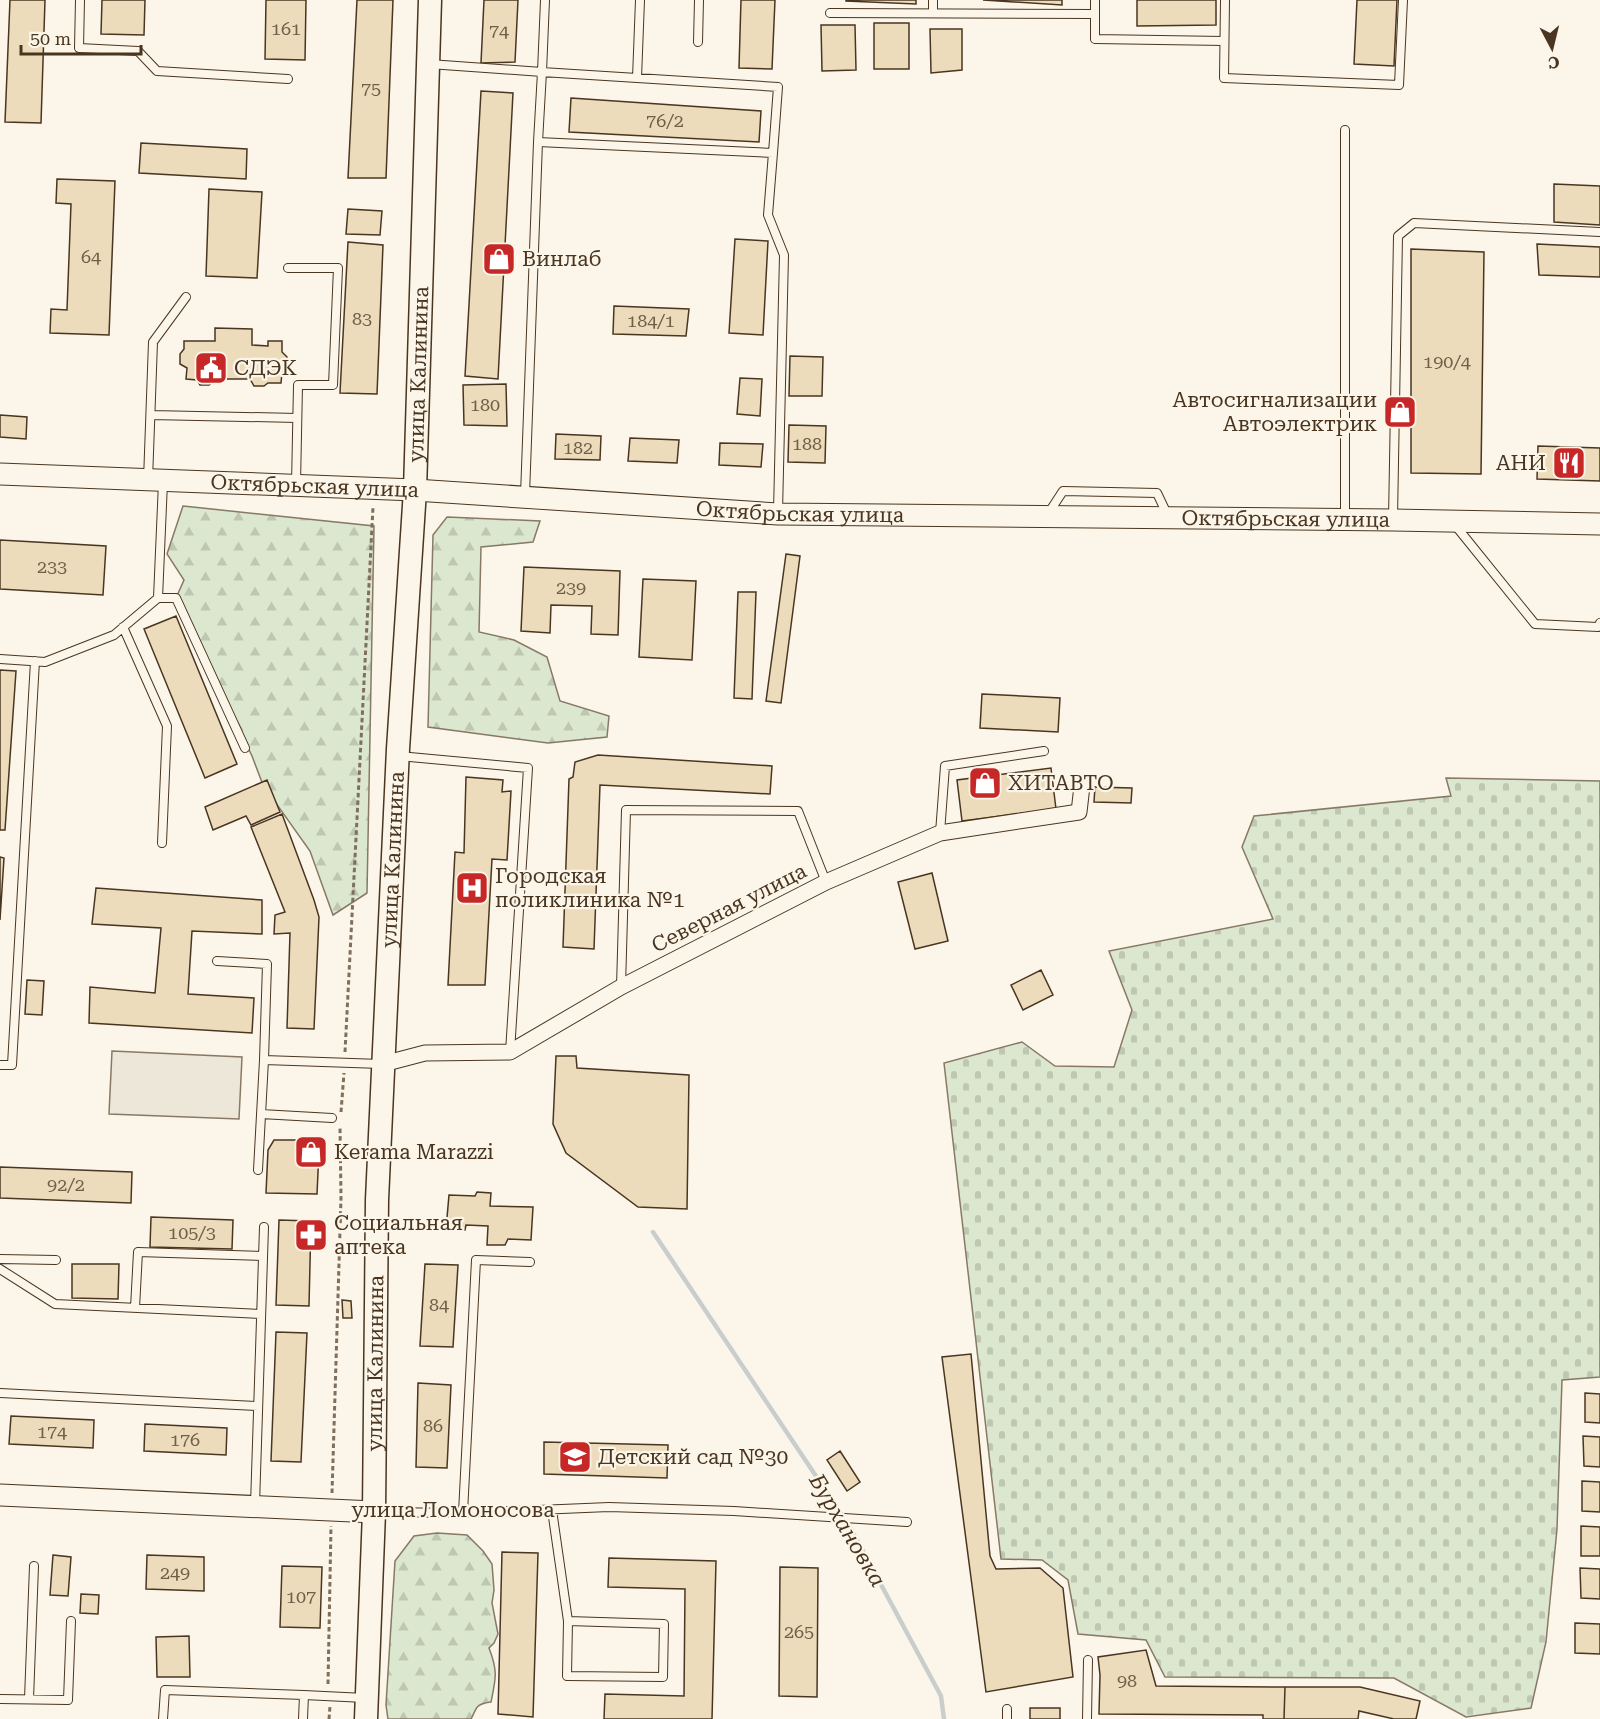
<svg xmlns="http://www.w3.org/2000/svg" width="1600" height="1719" viewBox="0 0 1600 1719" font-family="'Roboto Serif',serif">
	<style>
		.forest { fill: url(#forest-firs); stroke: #887966; stroke-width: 1.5 }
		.cemetery { fill: url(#cemetery-stones); stroke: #887966; stroke-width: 1.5 }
		.parking { fill: #ede7d9; stroke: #887966; stroke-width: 1.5 }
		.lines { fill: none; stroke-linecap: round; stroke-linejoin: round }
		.stream { stroke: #c9cecd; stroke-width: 4.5 }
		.building { fill: #ecdcbc; stroke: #4a3520; stroke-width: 1.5 }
		.lane-casing { stroke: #4a3520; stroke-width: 10 }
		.street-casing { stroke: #4a3520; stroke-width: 17 }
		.secondary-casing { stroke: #4a3520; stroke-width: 23 }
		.primary-casing { stroke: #4a3520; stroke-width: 25 }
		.path { stroke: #7f6f5c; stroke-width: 3; stroke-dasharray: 4.5 3; stroke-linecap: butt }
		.lane { stroke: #fbf6e9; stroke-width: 8 }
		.street { stroke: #fbf6e9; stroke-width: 15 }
		.secondary { stroke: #fbf6e9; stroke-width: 21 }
		.primary { stroke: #fbf6e9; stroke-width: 22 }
		.labels { text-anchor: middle; stroke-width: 4.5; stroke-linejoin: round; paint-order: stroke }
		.number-label { font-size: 18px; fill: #725f47 }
		.poi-label { font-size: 21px; fill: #4a3520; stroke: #fbf6e9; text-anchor: start }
		.street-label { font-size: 21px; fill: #4a3520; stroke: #fbf6e9 }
		.water-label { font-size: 22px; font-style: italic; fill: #4a3520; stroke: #fbf6e9 }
	</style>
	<defs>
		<pattern id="forest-firs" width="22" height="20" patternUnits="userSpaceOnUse" patternTransform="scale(1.5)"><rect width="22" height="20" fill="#dce7d0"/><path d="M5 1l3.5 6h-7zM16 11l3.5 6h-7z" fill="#bec7b2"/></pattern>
		<pattern id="cemetery-stones" width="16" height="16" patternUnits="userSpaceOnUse" patternTransform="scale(1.5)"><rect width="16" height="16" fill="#dce7d0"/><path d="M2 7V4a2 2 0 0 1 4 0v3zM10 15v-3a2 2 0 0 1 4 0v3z" fill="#bec7b2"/></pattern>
	</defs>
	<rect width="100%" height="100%" fill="#fbf6e9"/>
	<path class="forest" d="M183,506l191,20 -7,367 -34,22 -23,-64 -47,-66 -11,-29 -49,-100 -27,-58 8,-18 -17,-26z
		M447,517l93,4 -7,21 -52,5 -2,85 35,8 33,17 13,44 49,15 -2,21 -59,6 -120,-16 5,-192z
		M437,1533l30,2 16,16 9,13 2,26 -2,13 6,31 -4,9 -5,5c9,23 7,30 2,54 -16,2 -14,6 -20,17h-83l-2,-14 9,-144 19,-25z"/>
	<path class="cemetery" d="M1446,778l154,3v596l-38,3 -5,149 -11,113 -15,66 -65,9 -72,-39 -229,-1 -19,-37 -68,-6 -10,-54 -26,-20 -41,-1 -57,-496 78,-21 33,24 59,1 18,-57 -23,-59 164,-32 -31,-72 12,-31 197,-20z"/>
	<path class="parking" d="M112,1051l130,6 -3,62 -130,-5z"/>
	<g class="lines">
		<path class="stream" d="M653,1232l197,295 91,169 3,23"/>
	</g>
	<path class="building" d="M10,0h35l-4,123 -36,-1z
		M102,0h43l-1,35 -43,-1z
		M266,0h40l-1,60 -40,-1z
		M357,0h36l-7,178h-38z
		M484,0h34l-3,62 -34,1z
		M741,0h34l-3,69 -33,-1z
		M846,0h70v4l-70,-3z
		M983,0h79v5z
		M1137,0h79v25l-79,1z
		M1357,0h40l-3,66 -40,-2z
		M874,23h35v46h-35z
		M821,25h34l1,45 -34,1z
		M930,29h32v41l-31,3z
		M481,91l32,2 -15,286 -33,-3z
		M571,98l190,13 -2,31 -190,-10z
		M141,143l106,6 -1,30 -107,-6z
		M57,179l58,2 -6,154 -59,-2 1,-24 16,1 4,-106 -15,-1z
		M1554,184l46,2v39l-46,-3z
		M209,189l53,3 -5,86 -51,-2z
		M348,209l34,2 -2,24 -34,-1z
		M735,239l33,2 -5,94 -34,-2z
		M348,242l35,3 -6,149 -37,-1z
		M1537,244l63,3v30l-61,-2z
		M1411,249l73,3 -3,222 -70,-1z
		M614,306l75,3 -3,27 -73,-2z
		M215,328l37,1v16l16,1v-5h14v11l5,5 -1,10 -4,6 -1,10h-13l-4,3h-10l-4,-7h-33l-8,6h-9l-3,-5 -11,-1 1,-11 -7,-4v-10l4,-5v-8h31z
		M790,356l33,1 -1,39h-33z
		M740,378l22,1 -2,37 -23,-2z
		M506,384l1,42 -43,-1 -1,-40z
		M0,415l27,2 -1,22 -26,-2z
		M789,425l37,1 -1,37 -37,-1z
		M556,434l45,2 -1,24 -45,-1z
		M630,438l49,2 -2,23 -49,-2z
		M720,443l43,1 -2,23 -42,-2z
		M1538,446l62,2v33l-63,-2z
		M0,540l106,6 -3,49 -103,-6z
		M786,554l14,2 -19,147 -15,-2z
		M524,567l96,4 -2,64 -27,-1 1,-28 -41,-1 -1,28 -29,-2z
		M643,579l53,2 -4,79 -53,-3z
		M738,592h18l-4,107 -18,-1z
		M176,616l61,148 -32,14 -61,-149z
		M0,670l16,1 -11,159h-5z
		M982,694l78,4 -2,34 -78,-4z
		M598,755l174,11 -2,28 -170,-9 -6,164 -31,-2 6,-168 4,-2 2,-15z
		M1051,768l5,41 -94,12 -5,-41z
		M466,777l37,3 -1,12 9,-1 -4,69 -15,-1 -7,126h-37l7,-133 9,1z
		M267,780l13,32 -29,13 -5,-9 -33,14 -8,-23z
		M1095,787l37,1 -1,15 -37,-1z
		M282,814l32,86 5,17 -5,112 -27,-1 3,-95 -16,1 1,-19 10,-3 -34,-85z
		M0,857l4,1 -4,62z
		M932,873l16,68 -33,8 -17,-67z
		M96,888l166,12v34l-70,-3 -4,63 66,4 -2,35 -163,-10 1,-36 65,6 6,-65 -69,-4z
		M1041,970l12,25 -30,15 -12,-25z
		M27,980l17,1 -2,34 -17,-1z
		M556,1056h20l1,12 112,7 -2,134 -49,-2 -72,-54 -13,-29z
		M274,1140h36l9,11 -2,43 -51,-1 2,-43z
		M0,1167l132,5 -1,31 -131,-5z
		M477,1192l14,1 -1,13 43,1 -2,33 -23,-1 -3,6h-18l1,-19 -22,-1 -1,5 -19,-1 3,-34 26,1z
		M151,1217l82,3 -1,29 -82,-2z
		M279,1220l32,1 -2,85 -33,-1z
		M72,1264h47l-1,35 -46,-1z
		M425,1264l33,1 -5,82 -33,-1z
		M342,1300l9,1 1,17h-9z
		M276,1332l31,1 -6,129 -30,-1z
		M971,1354l19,202 6,13 44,-1 23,20 10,89 -87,15 -44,-335z
		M418,1383l33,2 -4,83 -31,-1z
		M1585,1393l15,1v29l-15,-1z
		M11,1416l83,4 -1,28 -84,-4z
		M145,1424l82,4 -1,27 -82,-4z
		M1583,1436l17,1v30l-16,-1z
		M544,1442l124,3 -1,33 -123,-4z
		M840,1451l20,31 -13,9 -20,-31z
		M1582,1481l18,1v30l-18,-1z
		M1581,1526l19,1v29h-19z
		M502,1552l36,1 -5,164 -35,-3z
		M53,1555l18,2 -3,39 -18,-1z
		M147,1555l57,2v34l-58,-2z
		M609,1558l107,3 -4,158h-108l1,-25 79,2 1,-107 -77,-2z
		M282,1566l40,1 -2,61 -40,-1z
		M780,1567l38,1 -1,129 -38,-1z
		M1580,1568l20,1v30l-19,-1z
		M81,1594l18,1 -1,19 -18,-1z
		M1575,1623l25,1v30l-25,-1z
		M189,1636l1,41h-33l-1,-40z
		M1146,1650l10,36 129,1 -1,32h-21v-4l-164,-1 1,-39 -2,-18z
		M1285,1687h75l60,14 -4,18h-22l-35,-8 -1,8h-74z
		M1030,1708h30v11h-30z"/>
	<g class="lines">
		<defs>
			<path id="lane" d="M80,0l-1,48 59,3 19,20 131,8
				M1095,0v39l129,2
				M1225,0l-1,78 175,7 4,-85
				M830,13l265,1
				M933,13v-13
				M698,42l1,-42
				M429,64l113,8 -4,70 -13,353
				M637,78l3,-78
				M538,142l235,11 5,-66 -236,-15 3,-72
				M773,153l-5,62 16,40 -6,257
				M288,268h50l-5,117h-35l-2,99
				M151,415l146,3
				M148,480l5,-138 33,-45
				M163,482l-5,116h18l69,150
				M1048,514l15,-23 94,2 10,21
				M1345,518v-388
				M1393,519l5,-283 16,-13 186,9
				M1455,525l80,99 63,3 2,-4
				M123,627l44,99 -5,117
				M0,659l45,3 69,-27 44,-37
				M399,756l129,12 -18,284
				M940,833l5,-67 99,-15
				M217,961l50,3 -3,96 117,4
				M621,987l5,-177 172,1 28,71
				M0,1065h12l23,-404
				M261,1114l71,4
				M258,1170l6,-110
				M0,1259l56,1
				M0,1269l55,35 206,10
				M135,1308l3,-56 125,4
				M0,1393l258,13
				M255,1505l9,-278
				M552,1510l16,111 -1,55 96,1 1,-53 -96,-3
				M378,1512l85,1 146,-6 125,4 173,11
				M463,1513l13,-253 54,2
				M0,1699l68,1 3,-79
				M29,1699l5,-133
				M1007,1709v10
				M163,1719l2,-29 139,5
				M303,1719l1,-24 61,3
				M1087,1719l1,-59"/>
			<path id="street" d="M383,1064l42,-11 85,-1 111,-65 205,-105 114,-49 139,-21 3,-26"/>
			<g id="secondary">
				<path id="s1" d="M0,474l415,16 363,24 615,6 207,4"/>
				<path d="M0,1495l374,17"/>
			</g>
			<g id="primary">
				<path id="s2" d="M366,1719l8,-207 3,-312 21,-451 17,-259 15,-490"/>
			</g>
		</defs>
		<use href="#lane" class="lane-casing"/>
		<use href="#street" class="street-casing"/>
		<use href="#secondary" class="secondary-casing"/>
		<use href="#primary" class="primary-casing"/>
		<path class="path" d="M345,1052l28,-545
			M341,1112l3,-39
			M332,1493l9,-295 -1,-71
			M328,1684l3,-158
			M329,1719l1,-13"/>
		<use href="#lane" class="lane"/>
		<use href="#street" class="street"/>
		<use href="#secondary" class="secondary"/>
		<use href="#primary" class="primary"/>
	</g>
	<defs>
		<symbol id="shop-square" viewBox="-11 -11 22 22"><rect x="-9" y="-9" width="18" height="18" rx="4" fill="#c62828" stroke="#fbf6e9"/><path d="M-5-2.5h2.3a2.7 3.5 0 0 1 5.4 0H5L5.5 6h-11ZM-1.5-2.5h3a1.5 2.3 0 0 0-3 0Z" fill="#fff"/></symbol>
		<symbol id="civic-square" viewBox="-11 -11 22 22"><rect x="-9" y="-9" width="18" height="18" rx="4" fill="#c62828" stroke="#fbf6e9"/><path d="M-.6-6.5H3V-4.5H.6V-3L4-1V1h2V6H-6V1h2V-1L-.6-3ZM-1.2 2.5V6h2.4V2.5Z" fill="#fff"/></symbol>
		<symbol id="restaurant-square" viewBox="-11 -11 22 22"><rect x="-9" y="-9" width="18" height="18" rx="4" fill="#c62828" stroke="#fbf6e9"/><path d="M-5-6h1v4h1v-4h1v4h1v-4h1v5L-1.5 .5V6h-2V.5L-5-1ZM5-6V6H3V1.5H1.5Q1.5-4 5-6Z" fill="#fff"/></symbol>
		<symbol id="hospital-square" viewBox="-11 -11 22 22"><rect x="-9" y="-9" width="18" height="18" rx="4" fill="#c62828" stroke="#fbf6e9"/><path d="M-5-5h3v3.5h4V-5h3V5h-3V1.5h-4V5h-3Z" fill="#fff"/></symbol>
		<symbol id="pharmacy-square" viewBox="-11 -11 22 22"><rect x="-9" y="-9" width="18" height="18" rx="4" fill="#c62828" stroke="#fbf6e9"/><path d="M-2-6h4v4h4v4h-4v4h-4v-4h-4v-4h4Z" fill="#fff"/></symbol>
		<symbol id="school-square" viewBox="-11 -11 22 22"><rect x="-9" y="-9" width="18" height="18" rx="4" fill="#c62828" stroke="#fbf6e9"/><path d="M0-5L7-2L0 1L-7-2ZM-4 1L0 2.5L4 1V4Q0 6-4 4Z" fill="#fff"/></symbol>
	</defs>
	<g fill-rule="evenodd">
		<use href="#shop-square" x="480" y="240" width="38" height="38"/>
		<use href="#civic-square" x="192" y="349" width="38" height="38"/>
		<use href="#shop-square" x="1381" y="393" width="38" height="38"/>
		<use href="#restaurant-square" x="1550" y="444" width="38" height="38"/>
		<use href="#shop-square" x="966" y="764" width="38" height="38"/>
		<use href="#hospital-square" x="453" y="869" width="38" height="38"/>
		<use href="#shop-square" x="292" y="1133" width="38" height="38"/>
		<use href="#pharmacy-square" x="292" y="1216" width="38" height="38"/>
		<use href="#school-square" x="556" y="1438" width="38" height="38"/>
	</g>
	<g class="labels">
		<g class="number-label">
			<text x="286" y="35">161</text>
			<text x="499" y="37">74</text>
			<text x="371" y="95">75</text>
			<text x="665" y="127">76/2</text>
			<text x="91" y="263">64</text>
			<text x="362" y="325">83</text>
			<text x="651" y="327">184/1</text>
			<text x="1447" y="368">190/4</text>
			<text x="485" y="411">180</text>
			<text x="807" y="450">188</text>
			<text x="578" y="454">182</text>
			<text x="52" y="573">233</text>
			<text x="571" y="594">239</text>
			<text x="66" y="1191">92/2</text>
			<text x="192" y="1239">105/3</text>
			<text x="439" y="1311">84</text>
			<text x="433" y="1432">86</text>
			<text x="52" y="1438">174</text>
			<text x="185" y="1446">176</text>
			<text x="175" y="1579">249</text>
			<text x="301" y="1603">107</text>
			<text x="799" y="1638">265</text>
			<text x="1127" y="1687">98</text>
		</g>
		<g class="poi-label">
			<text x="522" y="266">Винлаб</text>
			<text x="234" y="375">СДЭК</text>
			<text x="1377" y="407" text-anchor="end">Автосигнализации<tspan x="1377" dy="24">Автоэлектрик</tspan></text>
			<text x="1546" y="470" text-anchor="end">АНИ</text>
			<text x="1008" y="790">ХИТАВТО</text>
			<text x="495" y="883">Городская<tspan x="495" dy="24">поликлиника №1</tspan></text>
			<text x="334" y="1159">Kerama Marazzi</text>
			<text x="334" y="1230">Социальная<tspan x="334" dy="24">аптека</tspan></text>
			<text x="598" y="1464">Детский сад №30</text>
		</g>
		<g class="street-label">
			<text dy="7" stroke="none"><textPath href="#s2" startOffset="1346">улица Калинина</textPath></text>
			<text dy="7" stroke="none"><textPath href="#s1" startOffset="315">Октябрьская улица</textPath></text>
			<text dy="7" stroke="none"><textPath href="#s1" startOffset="801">Октябрьская улица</textPath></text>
			<text dy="7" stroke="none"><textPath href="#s1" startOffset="1287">Октябрьская улица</textPath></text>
			<text dy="7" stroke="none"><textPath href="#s2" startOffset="860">улица Калинина</textPath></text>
			<text transform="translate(729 908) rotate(-27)" y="7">Северная улица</text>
			<text dy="7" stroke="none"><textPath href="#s2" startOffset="356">улица Калинина</textPath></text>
			<text x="453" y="1517">улица Ломоносова</text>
		</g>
		<g class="water-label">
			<text transform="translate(848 1530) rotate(59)" y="8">Бурхановка</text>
		</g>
	</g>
	<g transform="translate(1552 48) rotate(173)" stroke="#fbf6e9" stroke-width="4.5" paint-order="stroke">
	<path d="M0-4.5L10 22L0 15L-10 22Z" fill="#4a3520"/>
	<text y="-9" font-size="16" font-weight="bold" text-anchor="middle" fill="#4a3520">С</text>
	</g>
	<path d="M21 45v9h120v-9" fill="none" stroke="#4a3520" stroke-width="3"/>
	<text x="30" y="45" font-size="18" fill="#4a3520" stroke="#fbf6e9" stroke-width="4.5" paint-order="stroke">50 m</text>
</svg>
